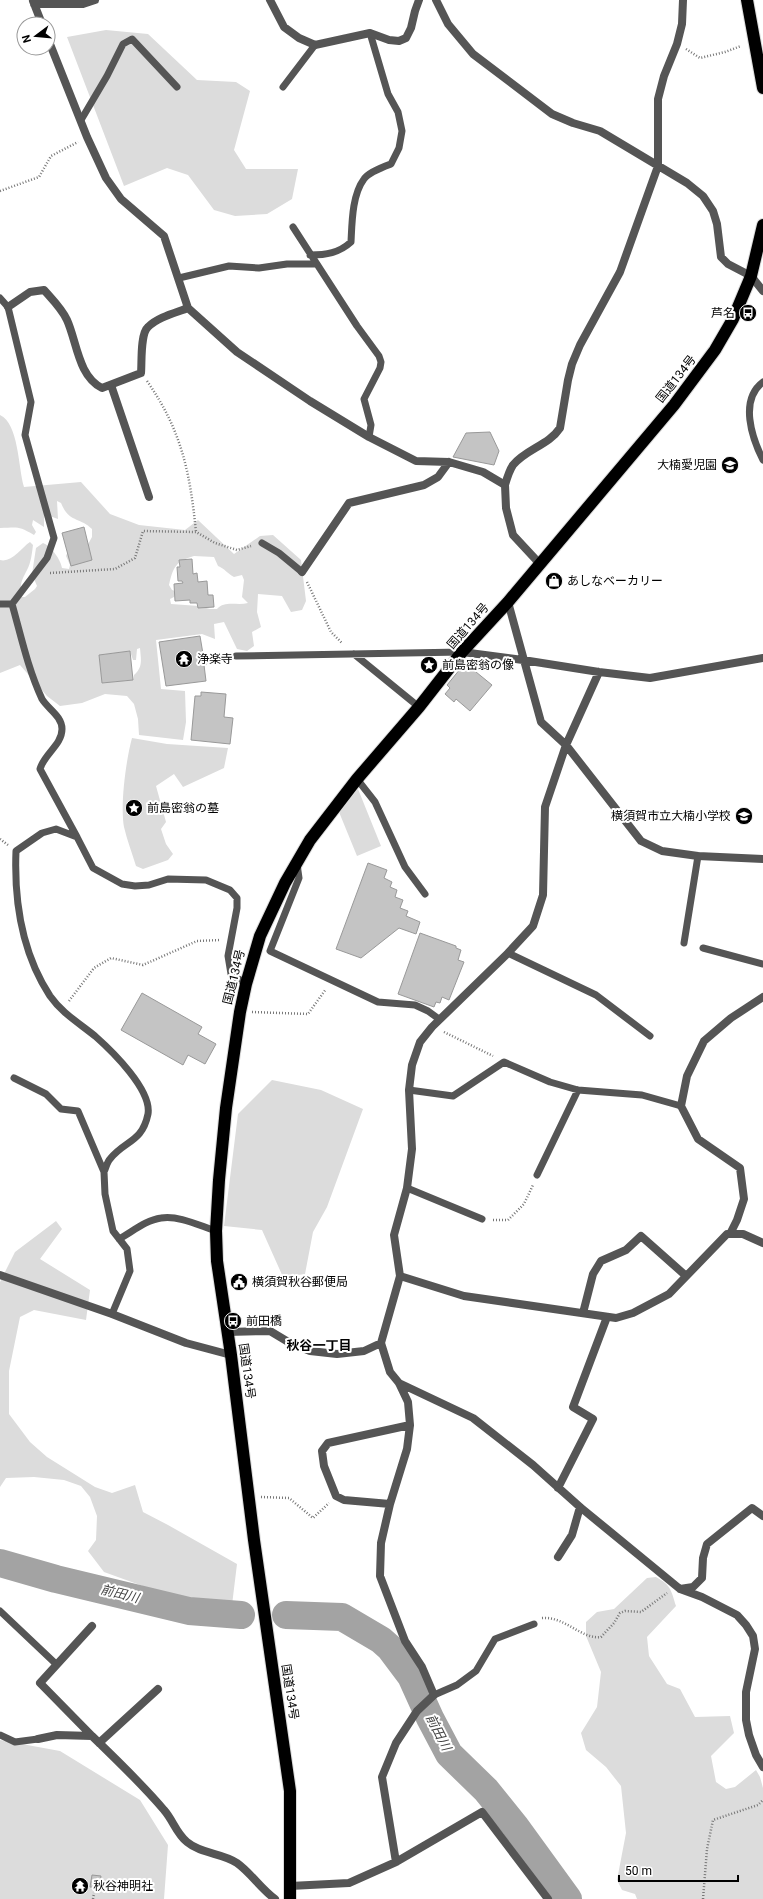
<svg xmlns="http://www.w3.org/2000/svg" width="763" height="1899" viewBox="0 0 763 1899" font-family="Roboto,'Noto Sans JP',sans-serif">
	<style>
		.green { fill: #dcdcdc; fill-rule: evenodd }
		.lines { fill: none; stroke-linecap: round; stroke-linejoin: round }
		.river { stroke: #a3a3a3; stroke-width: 28 }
		.building { fill: #c4c4c4; stroke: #999 }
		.highway-casing { stroke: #dbdbdb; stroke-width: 14 }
		.path { stroke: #777; stroke-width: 2.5; stroke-dasharray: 1 2; stroke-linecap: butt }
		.lane { stroke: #555; stroke-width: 7 }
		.street { stroke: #555; stroke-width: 8 }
		.highway { stroke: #000; stroke-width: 12 }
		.labels { text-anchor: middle; stroke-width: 4; stroke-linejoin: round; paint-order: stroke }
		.poi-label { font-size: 12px; fill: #000; stroke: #fff; text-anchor: start }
		.street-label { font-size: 12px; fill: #000; stroke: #fff }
		.neighbourhood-label { font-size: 13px; font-weight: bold; fill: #000; stroke: #fff }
		.water-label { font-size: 13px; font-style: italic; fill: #444; stroke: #fff }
	</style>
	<rect width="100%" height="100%" fill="#fff"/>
	<path class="green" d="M106,30l42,4 49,46 39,2 14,9 -16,59 12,19h52l-6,30 -25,15 -32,2 -21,-6 -26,-35 -21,-7 -43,18 -57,-149z
		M0,415c19,9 18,52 24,72l57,-5 29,32 29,11 46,5 13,-10 36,34 26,-18 13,-1 28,25 5,41 -4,9 -11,2 -9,-16 -24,-2 -1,18 4,15 -9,5 2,14 -7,5 -10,-2 -13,-27 -10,2 1,15 -13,-5 -46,6 5,49 24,2 1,31 -3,18 -44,-5 -1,-16 -4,-15 -7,-8 -22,-2 -23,9 -22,3 -13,-10 -27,-31 -20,8v-113c12,3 21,-12 30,-18l3,3c-1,8 -2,18 -6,25 -5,10 -8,14 -5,27h3l10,-8 2,-3 -5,-12 4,-26 7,-5c8,3 18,17 19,25l7,1 1,-4 -4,-9 2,-5 19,-5 5,-9v-8c-12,-12 -23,-6 -31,-26l-4,-2 1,18 -14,-5v13l-11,-7 -1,5 4,7 -2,3c-17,-10 -17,-7 -34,-7zM194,556l20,1 4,9c6,2 10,8 16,11l8,-2 2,5 -2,17 6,6c-11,3 -23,-3 -31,6h-7l-11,-3 -28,-2 -1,-5 4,-2 1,-6 -3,-1 -3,-5c4,-18 7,-24 25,-29zM140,648c1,12 3,19 -6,27l-1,5 -31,3 -3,-28 31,-4 3,9h3l1,-11z
		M132,738l35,6 61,4 -4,20 -41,19 -9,-13 -18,12 10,36 -5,7 5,15 7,10 -5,6 -25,9 -7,-3c-4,-13 -9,-26 -12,-39 -4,-22 2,-67 8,-89z
		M358,789l23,57 -24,10 -18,-44z
		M272,1080l49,10 42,19 -36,98 -14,25 -8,42 -22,3 -21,-47 -38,-4 14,-112z
		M56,1221l6,8 -22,30 50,31 -4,30 -52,-10 -14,7 -11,54v43l21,28 17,15 48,30 17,6 23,-8 8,27 25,13 69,39 -5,41 -34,1 -94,-34 -16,-21 8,-11 1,-24 -7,-19 -9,-11 -17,-6 -30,-3 -28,1 -6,9v-205l15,-30z
		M656,1577c15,8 15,13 20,29l-29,31 2,19 18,28 13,5 15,28 35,-1 4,17 -23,23 5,26 10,7 9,-2 21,-17 4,7 3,11v111h-126l-2,-5 -13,-4 -5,-10 9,-47 -5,-47 -15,-19 -20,-17 -5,-17 16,-26 4,-35 -15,-36v-14l11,-10 17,-3 33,-31z
		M0,1740l60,11 80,49 28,45 -4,54h-164z"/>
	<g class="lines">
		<path class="river" d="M0,1563l56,16 133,32 52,4
			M286,1615l56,2 39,23 9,8 21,28 19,42 19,36 37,36 29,36 53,73"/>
	</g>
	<path class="building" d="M490,432l9,19 -5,14 -41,-8 13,-24z
		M84,527l8,33 -21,6 -9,-33z
		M192,559l1,15 4,-1 1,9 9,-1 1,14h5l1,12 -16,1 -1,-5h-7v-3l-15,1 -1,-17 9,-1 -1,-2h-4l-1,-14h3l-1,-7z
		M200,636l3,18h3l1,10 -3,1 2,16 -40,5 -7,-44z
		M130,651l3,29 -31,3 -3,-28z
		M465,663l27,22 -22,26 -14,-12 -2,3 -9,-8 5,-6 -3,-3z
		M201,692l25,2 -2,23 9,1 -3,26 -39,-4 4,-44h6z
		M368,863l19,7 -3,8 8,4 -2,5 7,3 -2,7 8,3 -3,8 8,3 -2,5 14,6 -4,12 -17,-6 -38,30 -25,-9z
		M420,933l36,13v2l5,2 -3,10 6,2 -15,38 -7,-3 -2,6 -4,-1 -2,5 -36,-13z
		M142,993l60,34 -4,7 18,10 -11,20 -17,-9 -5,10 -62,-35z
		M92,1875l9,1 -2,12 -9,-1z"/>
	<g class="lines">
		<defs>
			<path id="highway" d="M747,0l16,88
				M290,1899v-108l-36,-251 -23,-185 -14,-94 -1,-30 3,-51 7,-72 14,-96 6,-28 14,-48 25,-53 25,-43 47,-61 62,-72 43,-55 46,-50 166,-197 41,-55 18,-31 18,-43 12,-51"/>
		</defs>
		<use href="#highway" class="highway-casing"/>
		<path class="path" d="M686,49l14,9 25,-6 16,-6
			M0,191l39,-14 12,-21 27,-14
			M147,381c35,50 43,92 49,151
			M50,573l65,-4 20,-11 8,-27 53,1 19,11 22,7 14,-4
			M307,582l24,50 11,11
			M0,839l8,6
			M69,1001l25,-33 17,-10 32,7 54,-24 24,-1
			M252,1012l56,2 18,-25
			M444,1032l49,24
			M493,1220h15l16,-16 9,-19
			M261,1497l28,1 24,20 16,-15
			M542,1618c23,-2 40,22 59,19l13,-14 6,-10 5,-2 16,1 26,-19
			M93,1899l1,-6
			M703,1899l4,-50 6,-29 45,-15 5,-5"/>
		<path class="lane" d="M283,87l32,-42
			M81,120l26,-44 16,-32 9,-5 45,48
			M293,227l64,99 22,30 2,6 -1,6 -16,31 7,26 -2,12
			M310,255c16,0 29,-2 41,-13 1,-19 1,-47 13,-63 5,-7 19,-12 27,-15l8,-16 3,-17 -4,-19 -10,-18 -18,-61
			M179,278l50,-12 30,2 28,-4h29
			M0,298l8,9 23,95 -6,33 29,103 -7,20 -35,46
			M763,382c-24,18 -11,56 0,78
			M262,543l17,10 23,19
			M0,604h12
			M12,604c9,32 16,65 30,95 6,10 20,17 20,30 0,16 -18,25 -22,40l37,68
			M354,654l65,53
			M236,656l226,-4
			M357,779l18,23 30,65 20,27
			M297,864l2,14 -29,73 108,51 37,3 13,6 11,8
			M684,943l14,-87
			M703,948l60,16
			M508,953l88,42 54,41
			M14,1078l32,16 15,15 17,2 26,61 1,22 8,37 14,18 3,22 -18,43
			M409,1090l44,6 51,-34 46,20 28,8 64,5 39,11
			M104,1172c2,-4 3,-10 6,-13 15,-19 32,-16 38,-45 4,-24 -36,-63 -53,-78 -16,-13 -33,-23 -45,-40 -28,-43 -36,-95 -34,-145l26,-18 14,-4 21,8 16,31 29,16 13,2 14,-1 19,-6 38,1 24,10 7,8v10l-9,48 3,18 15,10
			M537,1175l41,-85
			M407,1188l75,31
			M119,1239c13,-7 27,-19 42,-21 18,-3 39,8 55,13
			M0,1611l56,53
			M434,1695l23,-10 19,-14 19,-32 39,-15
			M0,1735l15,7 23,-3"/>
		<path class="street" d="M270,0l14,27 15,11 16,7 55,-12 19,7 10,1 7,-3 5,-10 4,-17 4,-11
			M436,0l12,24 25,30 79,60 21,9 27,8 87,52 16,13 10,15 4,13 4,33 7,7 23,12 12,15
			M33,1l9,23
			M34,4h49l12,-4
			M48,39l39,98 19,41 15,21 43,37 24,72 49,44 73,49 59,36 47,24 33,1 34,10 22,13 1,23 7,27 26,28
			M8,307l22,-15 14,-2c8,9 18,19 23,30 10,22 11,56 35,68l39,-15c1,-10 -1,-39 7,-46 10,-10 27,-14 40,-19
			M111,385l38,112
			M505,485c2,-7 4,-14 8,-20 13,-16 36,-20 47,-37l8,-48 4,-16 8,-19 40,-73 38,-106v-67l6,-23 13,-32 5,-20 1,-24
			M302,572l47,-69 75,-18 14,-8 11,-15
			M508,602l33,120 25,23 75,96 21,10 36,5 65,3
			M462,652l61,8 76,12 51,6 113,-20
			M731,1232l6,-12 7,-21 -4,-31 -42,-29 -17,-33 6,-30 17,-35 27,-23 32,-21
			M0,1275l112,39 74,29 45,12
			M400,1276l64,20 152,22 17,-5 36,-19 58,-60h16l20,9
			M583,1313l10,-39 8,-13 25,-11 15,-14 44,39
			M227,1332l43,-1 20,12 20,8 27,3 27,-3 17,-8
			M399,1383l74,35 60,47 47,42 100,82 22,8 35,18 9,10 7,11 2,13 -9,43v28l3,15 7,20 7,12
			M558,1488l35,-69 -20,-12 34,-90
			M390,1504l-46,-4 -8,-4 -12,-30 -2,-15 6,-8 82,-18
			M558,1557l14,-22 8,-28
			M680,1589l13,-2 9,-9 1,-20 4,-14 45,-36 11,8
			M92,1626l-52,57 52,53
			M38,1739l19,-4 35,1c25,24 50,48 72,74 9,10 12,23 23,32 14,12 36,11 50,21 14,10 24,26 38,36
			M99,1743l59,-54
			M396,1862l-14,-85 14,-34 21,-32 17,-16 -12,-28 -17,-26 -25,-65 1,-33 9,-39 17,-55 3,-24 -2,-23 -9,-19 -9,-11 -9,-29 19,-67 -6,-41 13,-47 5,-39 -3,-59 3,-25 8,-23 12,-15 76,-74 25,-27 10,-31 2,-88 21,-62 33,-73
			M290,1886l59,-3 47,-21 86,-50 66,87"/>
		<use href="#highway" class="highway"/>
	</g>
	<defs>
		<symbol id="bus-disc" viewBox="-11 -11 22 22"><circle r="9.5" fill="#000" stroke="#fff"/><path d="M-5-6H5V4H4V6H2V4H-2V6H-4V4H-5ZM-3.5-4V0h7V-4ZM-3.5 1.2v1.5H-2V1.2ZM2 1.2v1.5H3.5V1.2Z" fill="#fff"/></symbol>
		<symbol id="school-disc" viewBox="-11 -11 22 22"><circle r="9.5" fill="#000" stroke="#fff"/><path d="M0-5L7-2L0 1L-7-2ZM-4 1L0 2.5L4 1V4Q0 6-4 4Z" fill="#fff"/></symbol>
		<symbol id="shop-disc" viewBox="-11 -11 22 22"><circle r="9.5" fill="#000" stroke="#fff"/><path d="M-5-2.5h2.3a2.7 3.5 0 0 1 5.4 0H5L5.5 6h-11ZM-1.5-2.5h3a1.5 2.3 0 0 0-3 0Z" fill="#fff"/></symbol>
		<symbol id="temple-disc" viewBox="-11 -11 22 22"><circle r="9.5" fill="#000" stroke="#fff"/><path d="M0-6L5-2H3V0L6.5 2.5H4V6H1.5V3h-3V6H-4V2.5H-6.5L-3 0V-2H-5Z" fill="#fff"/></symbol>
		<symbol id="sight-disc" viewBox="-11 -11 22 22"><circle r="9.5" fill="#000" stroke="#fff"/><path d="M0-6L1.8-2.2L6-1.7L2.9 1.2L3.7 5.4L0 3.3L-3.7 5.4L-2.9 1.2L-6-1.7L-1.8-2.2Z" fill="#fff"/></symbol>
		<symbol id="civic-disc" viewBox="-11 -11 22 22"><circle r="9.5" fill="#000" stroke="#fff"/><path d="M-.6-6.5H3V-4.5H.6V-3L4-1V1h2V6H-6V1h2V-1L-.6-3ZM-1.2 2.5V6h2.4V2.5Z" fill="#fff"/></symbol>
	</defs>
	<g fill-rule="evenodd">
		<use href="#bus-disc" x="738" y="303" width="20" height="20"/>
		<use href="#school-disc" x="720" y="455" width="20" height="20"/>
		<use href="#shop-disc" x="544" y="571" width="20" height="20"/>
		<use href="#temple-disc" x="174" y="649" width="20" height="20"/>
		<use href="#sight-disc" x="419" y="655" width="20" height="20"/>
		<use href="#sight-disc" x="124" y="798" width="20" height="20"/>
		<use href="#school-disc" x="734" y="806" width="20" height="20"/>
		<use href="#civic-disc" x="229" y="1272" width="20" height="20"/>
		<use href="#bus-disc" x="223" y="1311" width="20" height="20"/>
		<use href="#temple-disc" x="70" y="1876" width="20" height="20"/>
	</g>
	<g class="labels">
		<g class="poi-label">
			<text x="735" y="317" text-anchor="end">芦名</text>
			<text x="717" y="469" text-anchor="end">大楠愛児園</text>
			<text x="567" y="585">あしなベーカリー</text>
			<text x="197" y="663">浄楽寺</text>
			<text x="442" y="669">前島密翁の像</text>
			<text x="147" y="812">前島密翁の墓</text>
			<text x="731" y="820" text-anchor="end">横須賀市立大楠小学校</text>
			<text x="252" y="1286">横須賀秋谷郵便局</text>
			<text x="246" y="1325">前田橋</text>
			<text x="93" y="1890">秋谷神明社</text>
		</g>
		<g class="street-label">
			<text transform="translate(676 379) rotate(-52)" y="4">国道134号</text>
			<text transform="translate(468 626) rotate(-49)" y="4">国道134号</text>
			<text transform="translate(234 977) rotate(-76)" y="4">国道134号</text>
			<text transform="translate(247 1371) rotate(82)" y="4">国道134号</text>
			<text transform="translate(290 1692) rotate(81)" y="4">国道134号</text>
		</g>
		<g class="neighbourhood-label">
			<text x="319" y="1350">秋谷一丁目</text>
		</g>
		<g class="water-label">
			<text transform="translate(120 1593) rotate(14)" y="5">前田川</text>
			<text transform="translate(439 1732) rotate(63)" y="5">前田川</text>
		</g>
	</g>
	<g transform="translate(36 36) rotate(254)"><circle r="19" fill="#ffffff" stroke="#999999"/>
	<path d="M0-3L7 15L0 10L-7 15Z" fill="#000000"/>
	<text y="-6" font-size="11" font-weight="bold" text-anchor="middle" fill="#000000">N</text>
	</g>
	<path d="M619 1875v6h119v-6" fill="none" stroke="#000000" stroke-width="2"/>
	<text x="625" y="1875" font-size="12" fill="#000000" stroke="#ffffff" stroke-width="3" paint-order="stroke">50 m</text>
</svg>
